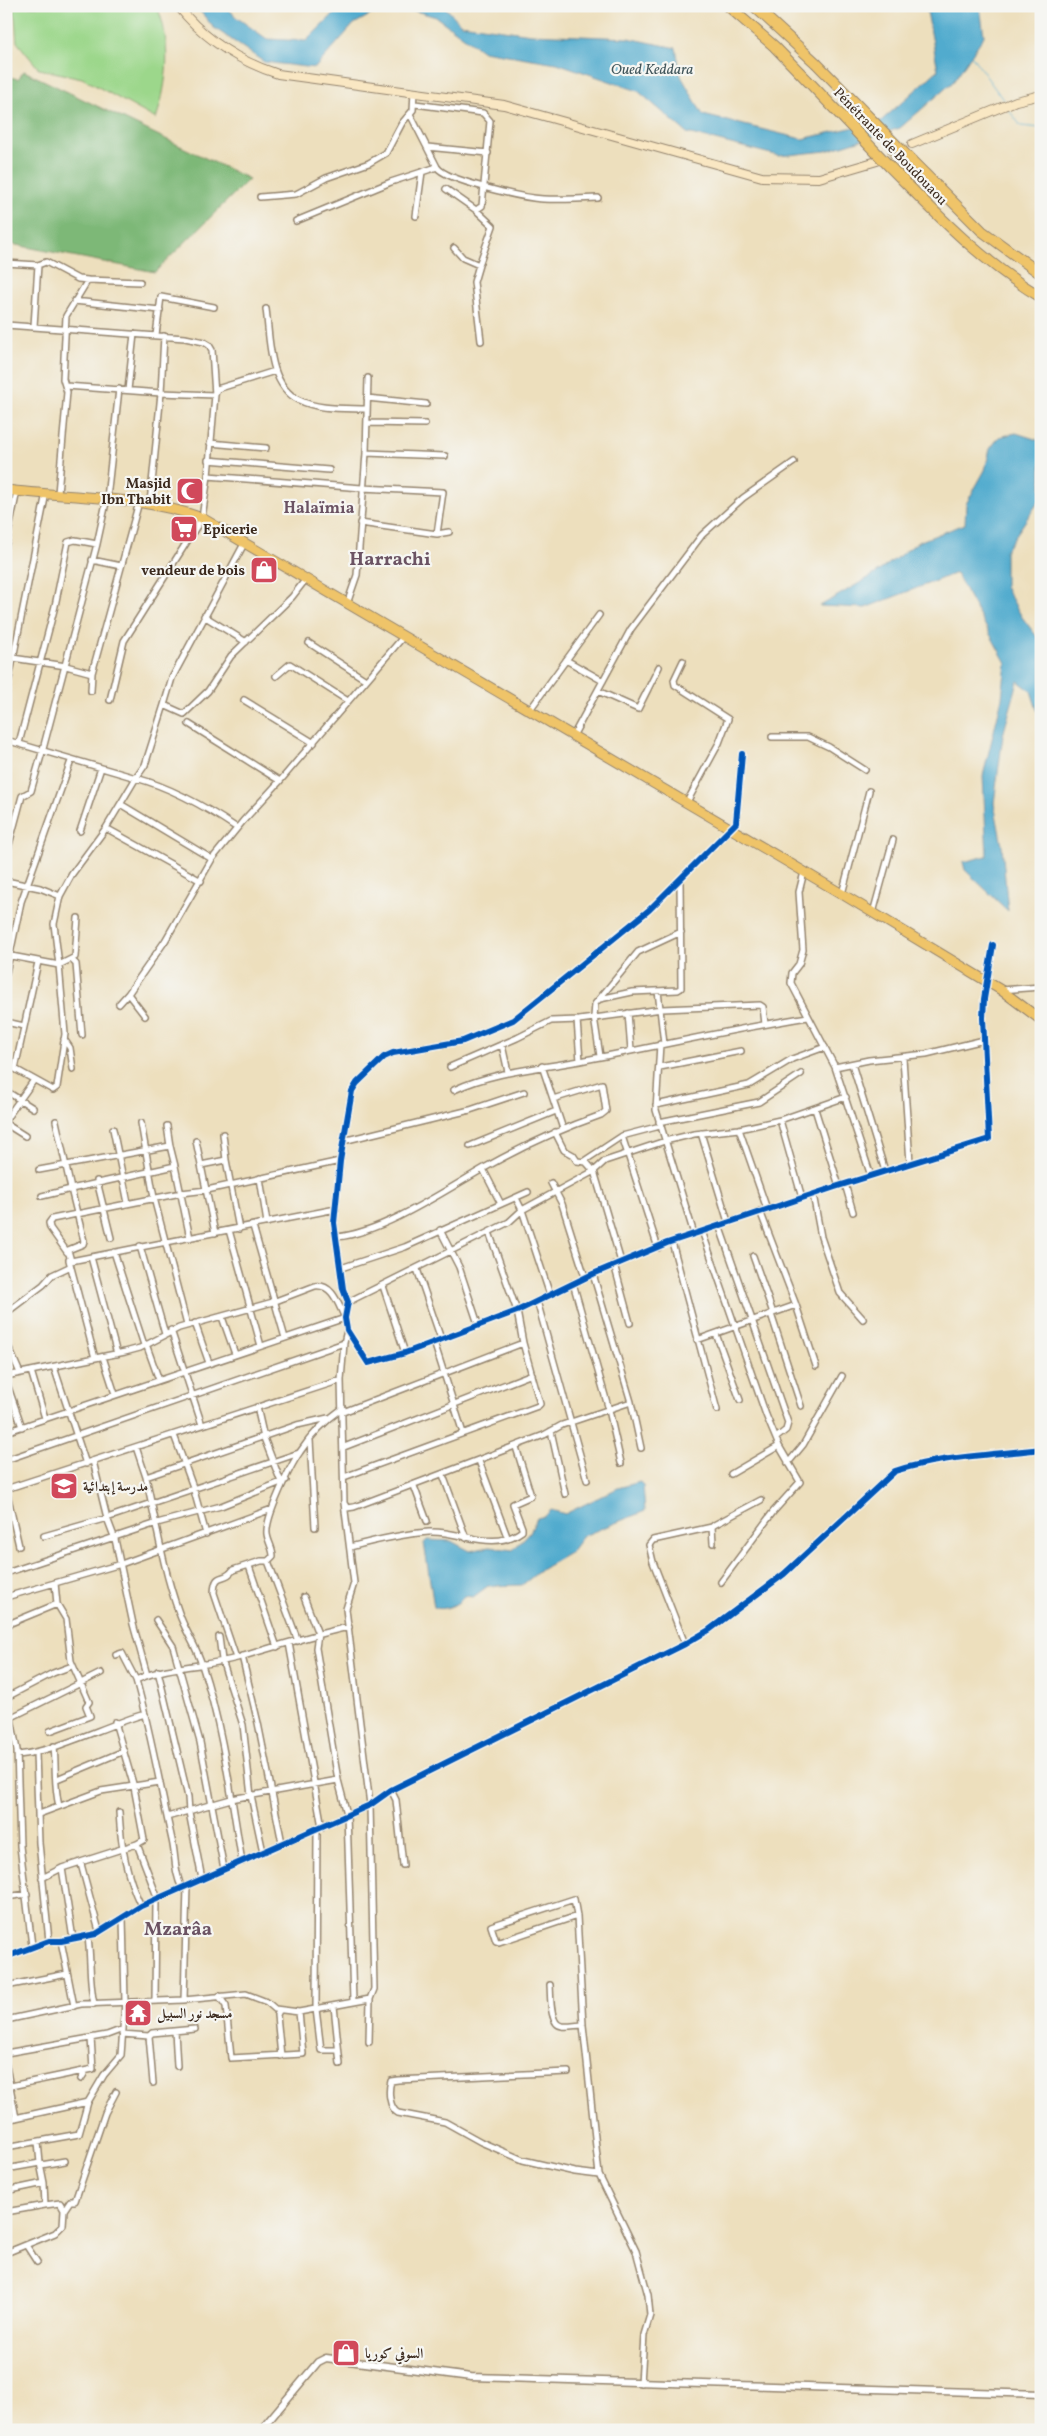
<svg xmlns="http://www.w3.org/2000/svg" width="1047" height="2436" viewBox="0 0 1047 2436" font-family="Vollkorn,Amiri,serif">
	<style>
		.green { fill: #9cd78b; stroke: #6c8054 }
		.forest { fill: #7db877; stroke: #5c714a }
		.water { fill: #51abce; stroke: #466a76 }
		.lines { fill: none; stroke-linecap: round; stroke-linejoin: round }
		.stream { stroke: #51abce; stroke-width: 1 }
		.secondary-tunnel { stroke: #c9bb9d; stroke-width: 8; stroke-dasharray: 8 4; stroke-linecap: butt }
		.minor-casing { stroke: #94846e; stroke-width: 8 }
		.tertiary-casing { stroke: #94846e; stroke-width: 9 }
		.secondary-casing { stroke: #94846e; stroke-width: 10 }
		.primary-casing { stroke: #94846e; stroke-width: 11 }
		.motorway-casing { stroke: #94846e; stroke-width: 12 }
		.minor { stroke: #fff; stroke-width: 5 }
		.tertiary { stroke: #fff; stroke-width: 6 }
		.secondary { stroke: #f9e7c3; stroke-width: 8 }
		.primary { stroke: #efc469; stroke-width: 9 }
		.motorway { stroke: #efc469; stroke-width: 10 }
		.motorway-bridge-casing { stroke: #94846e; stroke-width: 12; stroke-linecap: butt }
		.motorway-bridge { stroke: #efc469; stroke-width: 10 }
		.cycleway-casing { stroke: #f6f6f2; stroke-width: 9 }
		.cycleway { stroke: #0057b8; stroke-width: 6 }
		.labels { text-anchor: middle; stroke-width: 4.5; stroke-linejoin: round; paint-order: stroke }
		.street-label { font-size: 14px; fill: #3b2a1e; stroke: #f6f6f2 }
		.poi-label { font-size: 14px; font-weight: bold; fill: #3b2a1e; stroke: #f6f6f2; text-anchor: start }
		.water-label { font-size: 15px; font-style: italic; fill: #43575c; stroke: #f6f6f2 }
		.quarter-label { font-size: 16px; font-weight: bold; fill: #6b5363; stroke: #f6f6f2 }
		.district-label { font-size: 19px; font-weight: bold; fill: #6b5363; stroke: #f6f6f2 }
	</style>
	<rect width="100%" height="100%" fill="#f6f6f2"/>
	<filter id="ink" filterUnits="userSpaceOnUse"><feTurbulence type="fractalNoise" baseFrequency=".02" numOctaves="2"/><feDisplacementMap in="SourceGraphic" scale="10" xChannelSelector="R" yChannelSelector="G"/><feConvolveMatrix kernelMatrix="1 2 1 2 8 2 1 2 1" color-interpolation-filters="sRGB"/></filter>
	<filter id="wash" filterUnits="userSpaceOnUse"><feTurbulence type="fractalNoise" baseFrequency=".0096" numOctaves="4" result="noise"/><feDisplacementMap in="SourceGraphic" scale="20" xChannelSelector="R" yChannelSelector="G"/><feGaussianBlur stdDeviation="1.12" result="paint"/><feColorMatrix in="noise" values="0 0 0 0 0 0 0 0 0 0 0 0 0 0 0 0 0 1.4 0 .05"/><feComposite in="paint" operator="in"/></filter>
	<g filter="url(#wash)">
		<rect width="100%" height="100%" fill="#eddfbd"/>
		<path class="green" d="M14,6h143c15,37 11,76 -1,113l-74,-41 -43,-9 -22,-27z"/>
		<path class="forest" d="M24,71l225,108 -94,93 -149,-29v-167l12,3z"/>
		<path class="water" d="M196,6h30l10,11 31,22 39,2 36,-35h44l-32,18 -39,44 -51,-6 -51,-35z
			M399,6h45l17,18 70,10 97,4 48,10 5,28 22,39 99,24 79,-18 57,-51 -12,-64h54l4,30 -31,46 -53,46 -74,23 -47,5 -92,-23 -49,-42 -81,-28 -74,-12 -47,-34z
			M1016,433l25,8v57l-36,53v36l17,30 19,25v80l-10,-31 -13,-10 -15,54 -9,68 8,43 6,65 -43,-41 -2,-8 24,-6 -4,-80 19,-78 4,-35 -50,-90 -91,35 -45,-2 55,-32 43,-32 47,-18 1,-20 19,-34 5,-21 9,-12z
			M640,1482l3,3 2,26 -62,25 -12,16 -29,17 -20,16 -34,1 -15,11 -8,-1c-6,8 -21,16 -31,11l-10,-64 3,-3 24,1 19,10 19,-4 24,3 17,-18 7,-14 8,-2 6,-6 14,4 53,-26z"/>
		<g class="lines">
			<path class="stream" d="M971,55l33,46
				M1008,109l13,17 20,2"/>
		</g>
	</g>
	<g filter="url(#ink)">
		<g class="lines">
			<path class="secondary-tunnel" d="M878,161l34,-17"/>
			<defs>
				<path id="minor" d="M415,104l68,9 7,8 -8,85 -6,4 -30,-21
					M410,114l27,53c9,14 88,31 106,32 18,1 37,0 55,-1
					M427,147l61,6
					M260,197l36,-3 30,-16 43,-15 17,-10 16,-30 11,-13 1,-18
					M416,216l6,-44
					M296,221l95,-39 46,-15
					M454,248l9,10 16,7 14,-39 -17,-16
					M6,263l32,2 8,-3 32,17 10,1
					M479,265l-5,17 7,59
					M74,301l86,9
					M266,309c4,29 2,76 33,91 19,10 47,8 68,9
					M6,325l179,13 19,4 5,3 3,5 3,45 -54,-2 -95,-7
					M34,326l4,-61
					M156,335l5,-38 53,10
					M128,390l6,-56
					M367,398l59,6
					M367,423l58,1
					M210,443l56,5
					M366,453l79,3
					M208,460l121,10
					M208,476l154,12 81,4 -6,42
					M58,493l9,-101 -4,-13 3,-63 22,-36 52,2
					M150,503l11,-110 3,-57
					M360,523l77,11 12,-2
					M245,542l-73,136 -8,27 20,9 24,-23 23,-35 61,-59 14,-18
					M6,544l11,-53
					M92,560l29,6
					M347,604l10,-29 9,-122 2,-75
					M204,616l42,26
					M309,643l57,37
					M6,657l60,9 26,7
					M566,660l37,21
					M683,661l-9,19 1,5 53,34 -9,24 -32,59
					M276,676l14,-12 58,37
					M91,691l1,-18 47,-171
					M598,691l40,18 21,-42
					M6,694l40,-201
					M110,700l14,-59 78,-123 6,-42 7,-81 2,-6 58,-18
					M244,700l70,43
					M164,705l-19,60 -9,13c37,10 70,29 101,50
					M529,711l70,-96
					M189,724l91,57
					M573,736l58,-107 71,-94 41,-37 51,-36
					M772,737h36l21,10 36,23
					M6,740l130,38 -30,50 95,53
					M19,743l36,-137 13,-64 7,-2 22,4
					M742,754l-6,69 -87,87 -136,110 -50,21 -70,12 -9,4 -27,26 -5,8 -12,70 -6,62 9,66 5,13 -3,16 2,12 21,33 37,-10 112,-42 76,-37 74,-31 168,-56 154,-48 -6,-121 1,-19 9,-54
					M122,805l90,54
					M80,831l21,-63
					M6,856l16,-60 9,-5 12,-42 54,-205 10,-46 12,-109
					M804,872l-5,20 4,58 -4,14 -7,9 -1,10 44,84 36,109
					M6,881l34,7 20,8
					M842,894l27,-103
					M873,913l20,-73
					M78,918l-3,39 -16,8 -5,-41 6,-28 12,-22 34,-46
					M6,955l53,10 6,69 -8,53 -4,3 -47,-26
					M72,960l4,4 6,71
					M6,973l15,-71 50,-141
					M1001,990l40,-3
					M658,991l6,53
					M128,994l17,22
					M600,999l32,-7 46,-2 3,-2 -1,-108
					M119,1004l9,-10 37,-53 47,-82 31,-38 37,-40 124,-145
					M628,1013l3,37
					M577,1020l3,41
					M6,1022l18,4
					M64,1039l6,9 3,21
					M660,1044l-4,66 38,124
					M502,1045l6,27
					M600,1056l-6,-39 1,-13 43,-52 43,-20
					M903,1058l7,105
					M852,1064l33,107
					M542,1066l21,63
					M450,1067l67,-29 34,-17 28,-1 83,-11 98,-4 3,2 2,17
					M660,1067l81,-16
					M835,1067l34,-7 57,-6 58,-14
					M15,1069l23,-107
					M454,1090c41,-19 83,-21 126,-29 76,-14 152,-32 228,-44
					M6,1091l27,17
					M656,1105l93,-20 43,-26 33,-12
					M815,1109l24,77
					M6,1119l28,-39
					M780,1120l22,78
					M659,1122l100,-20 42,-28
					M141,1123l13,75 33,127
					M6,1124l19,12
					M167,1126l3,20
					M113,1129l15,74
					M739,1129l28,80
					M555,1132l9,18 9,5 4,6 9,1 8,9 27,91
					M701,1133l27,89
					M223,1134l3,26
					M196,1141l19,92
					M343,1141l127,-31 54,-18
					M470,1146l86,-35
					M584,1161l38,-25
					M201,1165l25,-5 13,69
					M483,1169l18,35
					M39,1170l131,-24 5,20
					M260,1178l7,45
					M97,1181l14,57
					M551,1183l11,21 23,73
					M845,1184l8,28
					M813,1194l8,43 19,56 23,26
					M42,1196l29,-7 -15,-68
					M516,1198l6,12 28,85
					M760,1211l36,94 20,61
					M719,1225l69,198 -2,7 -10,8
					M253,1226l32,112
					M229,1230l32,116
					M440,1230l19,37 19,57
					M702,1231l64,184 13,31 21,36 -27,30 -52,70
					M337,1237c47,-5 107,-46 149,-70 37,-21 75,-38 115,-52l5,-4 -4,-27 -49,15
					M190,1238l-15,-72 -104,23 13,52 -1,3 -15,6 3,11c88,-18 176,-34 265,-52
					M672,1242l45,168
					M140,1246l25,88
					M658,1248l-36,-112 38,-10
					M67,1252l-17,-24 -1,-5 3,-4 129,-26 26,-3 133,-29
					M114,1252l30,93
					M753,1256l20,57
					M91,1257l26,97
					M69,1260l26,98
					M614,1264l16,59
					M341,1268l64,-21 123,-55
					M417,1269l24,70
					M593,1274l38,128 10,46
					M573,1283l36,127 12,53
					M383,1286l22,67
					M537,1301l50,179
					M348,1302l161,-80 13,-12 72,-39 11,-10 60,-20 29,-7 45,-5 41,-9 66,-23
					M6,1313l37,-28 9,-10 17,-8
					M771,1314l30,92
					M222,1317l13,37
					M195,1323l14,40
					M171,1330l31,95
					M347,1330l-3,13 -3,37 3,123 3,5 7,-1 190,-72 18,-10 69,-23
					M716,1334l24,66
					M697,1340l99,-35
					M6,1341l14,32
					M434,1342l29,91
					M146,1344l13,36
					M103,1357l12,37
					M54,1367l32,97
					M31,1371l14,47
					M6,1376l119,-24 15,-4 39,-20 94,-26 42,-16c18,-2 23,18 30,32l-339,114
					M6,1381l16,46
					M257,1407l7,31 17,44
					M343,1412l180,-69
					M551,1431l14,63
					M174,1435l19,52 13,47
					M310,1440l5,87
					M136,1447l10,30 151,-52 31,-7
					M344,1447l188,-73
					M6,1460l338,-117
					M93,1461l14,57 8,21 18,85 14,51
					M479,1461l29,78
					M788,1463l15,-18 39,-69
					M731,1474l48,-28
					M443,1475l23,63
					M146,1477c10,45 17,92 33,136 6,18 18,34 23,52 21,63 29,131 40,197
					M344,1477l194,-71 2,-2 -17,-61 -6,-32 -28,-79
					M414,1486l13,35
					M44,1536l63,-18 192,-65
					M713,1543l-1,-16 2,-2 47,-25
					M19,1546l-13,-57 335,-109
					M350,1547c26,-7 52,-13 79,-15 32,-2 63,21 93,-1v-3l-9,-24 18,-8 -15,-49
					M268,1561l5,-5c0,-8 -5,-14 -6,-22 -2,-16 23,-68 33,-82 11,-17 26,-32 43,-44
					M268,1561l30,80
					M249,1566l28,81
					M6,1573l151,-50 64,-17 65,-26
					M6,1597l115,-33 151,-55
					M304,1597l14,37 -2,14 22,132 9,34 6,187
					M156,1620l17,26 27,96 24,127
					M6,1625l51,-21
					M219,1637l3,23 21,65 8,71 12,56
					M289,1643l33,184
					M685,1644l-32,-82 -4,-17 4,-5 59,-13
					M116,1655l6,-2 14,27
					M242,1656l16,67 24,120
					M236,1658l-22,-65c1,-23 10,-10 19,-23l28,-9h7
					M158,1671l30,126 1,15 13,67
					M10,1718l91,-45
					M115,1722l19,65 10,53 -7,4 21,55
					M50,1731l40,-15 -4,-10 3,-4 -18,-41 -5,-42 -9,-15 -2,-21
					M54,1746c2,21 0,40 5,60
					M36,1753l3,90 10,98
					M18,1755c43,-5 85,-29 127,-41
					M57,1779l67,-28
					M391,1790l5,10 7,65
					M119,1812c2,34 7,63 22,94
					M39,1814l62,-23 59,-9
					M167,1817l64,-18 107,-19
					M317,1829l-1,180 5,41h16
					M81,1864l18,67
					M62,1868l11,71
					M42,1878l20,-10 75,-24
					M182,1888c-8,-15 -6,-31 -10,-48 -12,-53 -21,-107 -36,-160 32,-15 68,-13 101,-22 37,-11 74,-23 112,-31
					M6,1897l21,-3
					M577,1916l-78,26 -3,-1 -5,-15 83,-27 3,17 6,109 16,150 37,76 12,44 2,20 -6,20 -3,48
					M88,1937c3,22 1,45 6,67
					M61,1941l13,65
					M32,1946l-12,-100 -3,-96 -10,-53 46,-24 19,-7
					M6,1957l43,-16h12l35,-7 45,-28 229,-101 21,-15 294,-146 24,-14 75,-56 111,-103c46,-15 98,-16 146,-22
					M550,1985c1,10 -1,40 12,41 7,1 14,-1 21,-1
					M6,1986l61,-12
					M219,1996l7,10 5,52 72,-4 -4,-42
					M184,2000l3,-114
					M155,2001l1,-101
					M334,2006l6,58
					M279,2011l-2,4 4,41
					M6,2020l75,-16 103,-4 62,-6 21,8 8,7 24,3 71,-13 4,-10 -4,-184 -24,-196 8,-26 -10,-80
					M175,2031l2,35
					M122,2034l27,2 3,-3 43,-4
					M149,2036l4,47
					M369,2042l1,-43
					M6,2053l101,-18 16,-6
					M6,2066l10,52
					M568,2072l-170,8 -7,1c-3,10 -2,27 7,32l47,9 36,20 42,18 52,12 24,3
					M81,2079l5,-8
					M6,2087l87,-18 -2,-31
					M6,2120l82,-18
					M38,2142l2,21
					M6,2147l73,-13 9,-32 16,-27 17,-20 4,-53 -2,-85
					M41,2165l24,-4
					M6,2169l34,-6 4,20 -38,8
					M45,2205l15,-2 4,7
					M6,2212l39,-7 -1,-22
					M26,2245l11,17
					M6,2253l49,-20 8,-8 1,-15 6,-9h5l30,-88 11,-21"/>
				<path id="tertiary" d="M261,2430l57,-68 8,-4 145,19 570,17"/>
				<path id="secondary" d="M178,6c26,33 60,55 100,68l226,31 258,72 57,1 58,-17
					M912,144l104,-43 25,-6"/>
				<path id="primary" d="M6,490c66,8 133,5 196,28l640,376 159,96 40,30"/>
				<path id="motorway" d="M728,6l46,40 33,34
					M754,6l62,57
					M908,157l74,74 59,43
					M890,167c46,47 93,96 151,130"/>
			</defs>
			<use href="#minor" class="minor-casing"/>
			<use href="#tertiary" class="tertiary-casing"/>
			<use href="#secondary" class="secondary-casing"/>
			<use href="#primary" class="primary-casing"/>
			<use href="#motorway" class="motorway-casing"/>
			<use href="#minor" class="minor"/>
			<use href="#tertiary" class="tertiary"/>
			<use href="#secondary" class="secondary"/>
			<use href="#primary" class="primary"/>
			<use href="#motorway" class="motorway"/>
			<defs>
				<path id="motorway-bridge" d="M816,63l92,94
					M807,80l83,87"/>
			</defs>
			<use href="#motorway-bridge" class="motorway-bridge-casing"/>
			<use href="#motorway-bridge" class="motorway-bridge"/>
			<defs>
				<path id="cycleway" d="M742,754l-6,69 -87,87 -136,110 -50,21 -70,12 -9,4 -27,26 -5,8 -12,70 -6,62 9,66 5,13 -3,16 2,12 21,33 37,-10 112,-42 76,-37 74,-31 168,-56 154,-48 -6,-121 1,-19 9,-54
					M6,1957l43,-16h12l35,-7 45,-28 229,-101 21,-15 294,-146 24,-14 75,-56 111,-103c46,-15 98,-16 146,-22"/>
			</defs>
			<use href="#cycleway" class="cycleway-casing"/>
			<use href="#cycleway" class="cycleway"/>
		</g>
	</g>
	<defs>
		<symbol id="mosque-square" viewBox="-11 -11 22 22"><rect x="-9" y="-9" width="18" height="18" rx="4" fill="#d1495b" stroke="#f6f6f2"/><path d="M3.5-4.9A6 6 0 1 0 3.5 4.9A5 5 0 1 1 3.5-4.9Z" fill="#fff"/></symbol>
		<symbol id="supermarket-square" viewBox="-11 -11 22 22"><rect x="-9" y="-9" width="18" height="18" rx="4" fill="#d1495b" stroke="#f6f6f2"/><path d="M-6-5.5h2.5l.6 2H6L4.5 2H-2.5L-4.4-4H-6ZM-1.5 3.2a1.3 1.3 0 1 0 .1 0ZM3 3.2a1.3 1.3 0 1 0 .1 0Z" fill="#fff"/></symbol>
		<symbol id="shop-square" viewBox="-11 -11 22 22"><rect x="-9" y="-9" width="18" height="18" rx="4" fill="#d1495b" stroke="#f6f6f2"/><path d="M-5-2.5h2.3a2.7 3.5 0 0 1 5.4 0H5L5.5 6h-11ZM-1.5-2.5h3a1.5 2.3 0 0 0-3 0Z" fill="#fff"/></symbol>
		<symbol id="school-square" viewBox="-11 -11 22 22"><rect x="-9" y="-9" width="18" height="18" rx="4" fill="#d1495b" stroke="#f6f6f2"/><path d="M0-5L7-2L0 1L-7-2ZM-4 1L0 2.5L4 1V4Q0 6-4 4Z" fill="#fff"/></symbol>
		<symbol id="temple-square" viewBox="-11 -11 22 22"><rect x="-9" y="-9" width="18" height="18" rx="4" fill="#d1495b" stroke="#f6f6f2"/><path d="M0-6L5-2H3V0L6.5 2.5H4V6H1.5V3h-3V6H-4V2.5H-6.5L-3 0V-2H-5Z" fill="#fff"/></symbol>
	</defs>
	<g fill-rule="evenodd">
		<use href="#mosque-square" x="174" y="475" width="32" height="32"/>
		<use href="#supermarket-square" x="168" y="513" width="32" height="32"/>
		<use href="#shop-square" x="248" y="554" width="32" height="32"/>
		<use href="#school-square" x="48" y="1470" width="32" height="32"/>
		<use href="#temple-square" x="122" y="1997" width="32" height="32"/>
		<use href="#shop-square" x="330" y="2337" width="32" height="32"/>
	</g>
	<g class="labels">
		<g class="street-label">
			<text transform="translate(891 146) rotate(46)" y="5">Pénétrante de Boudouaou</text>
		</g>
		<g class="poi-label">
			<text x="171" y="488" text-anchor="end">Masjid<tspan x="171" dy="16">Ibn Thabit</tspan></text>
			<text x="203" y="534">Epicerie</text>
			<text x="245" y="575" text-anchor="end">vendeur de bois</text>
			<text x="83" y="1491">مدرسة إبتدائية</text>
			<text x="157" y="2018">مسجد نور السبيل</text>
			<text x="365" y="2358">السوفي كوريا</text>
		</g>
		<g class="water-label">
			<text x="652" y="74">Oued Keddara</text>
		</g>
		<g class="quarter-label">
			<text x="319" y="513">Halaïmia</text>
		</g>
		<g class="district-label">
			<text x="390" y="565">Harrachi</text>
			<text x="178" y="1935">Mzarâa</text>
		</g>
	</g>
	<rect width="1047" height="2436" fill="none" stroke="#f6f6f2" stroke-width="25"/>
</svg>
